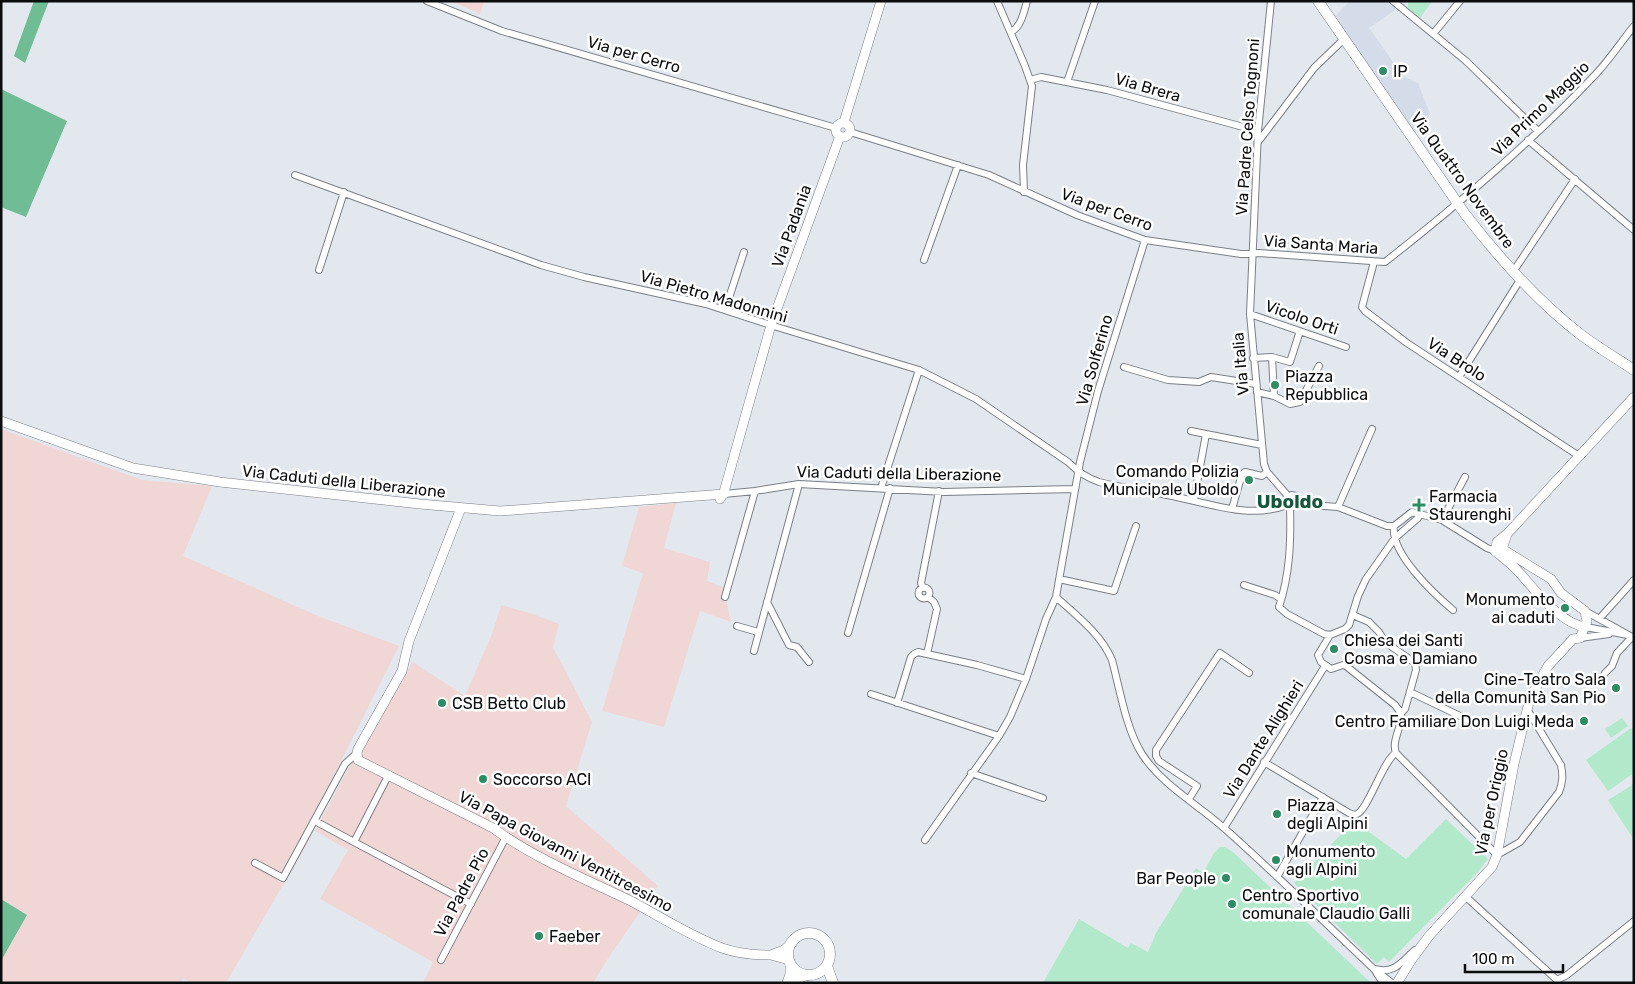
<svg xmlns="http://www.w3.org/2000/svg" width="1635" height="984" viewBox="0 0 1635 984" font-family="Rubik,sans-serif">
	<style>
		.built { fill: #d4dcea }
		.industrial { fill: #f1d6d6 }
		.green { fill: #b2e9cb }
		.forest { fill: #6fbc95 }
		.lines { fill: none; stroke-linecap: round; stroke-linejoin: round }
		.street-casing { stroke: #7b7f86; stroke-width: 8 }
		.secondary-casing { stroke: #7b7f86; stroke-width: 10 }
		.primary-casing { stroke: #7b7f86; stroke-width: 11 }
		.street { stroke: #fff; stroke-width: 6 }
		.secondary { stroke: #fff; stroke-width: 9 }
		.primary { stroke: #fff; stroke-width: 10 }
		.poi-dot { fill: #2c8c64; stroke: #fff; stroke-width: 2 }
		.labels { text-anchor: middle; stroke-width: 5; stroke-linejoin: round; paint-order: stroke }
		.street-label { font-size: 16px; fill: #0a0c0e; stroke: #fff }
		.poi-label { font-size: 16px; fill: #0a0c0e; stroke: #fff; text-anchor: start }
		.quarter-label { font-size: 19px; font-weight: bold; fill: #13573c; stroke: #fff }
	</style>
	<rect width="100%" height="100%" fill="#e3e8ef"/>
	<path class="built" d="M1349,1h41l8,7 -29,20 34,48 15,7 12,31 -16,20 -79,-117z"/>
	<path class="industrial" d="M451,1h33l-4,13z
		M1,429l141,51 70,6 -29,70 135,60 81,30 -93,185 6,4 -86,148h-34l-8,-5 -3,5h-180v-22l26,-46 -26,-16z
		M676,503l-12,45 46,14 -3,19 16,6 8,35 -31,-11 -36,116 -62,-16 41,-138 -21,-7 17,-59z
		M501,605l32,9 26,10 -6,23 39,75 -26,84 92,80 -51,74 -14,23h-170l10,-21 -113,-63 28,-49 -33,-19 38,-71 7,-8 53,-90 52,34 27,-62z"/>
	<path class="green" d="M1429,1l2,2 -11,15 -12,-10v-7z
		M1622,718l6,8 -17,12 -6,-9z
		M1631,728l3,4v41l-26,18 -22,-31z
		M1634,784v56l-26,-40z
		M1446,819l42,40 -12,15 -87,88 -5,-5 -7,7 -83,-81 60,-62 52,38z
		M1220,847h5l8,5 138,131h-328l36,-64 49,29 3,-5 17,9 8,-19 40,-65 7,5 11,-20z"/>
	<path class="forest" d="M34,1h15l-24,62 -11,-7z
		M1,89l66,32 -41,96 -25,-10z
		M1,899l26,16 -26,46z"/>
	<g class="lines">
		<defs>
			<path id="street" d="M427,1l75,30 334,97
				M997,1l28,65 7,20 -9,79 1,27
				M1271,1l-13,130 -8,183 14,150 3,8 21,24
				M1393,1l73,60 72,70
				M1011,32c10,-5 13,-20 16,-31
				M1433,34l27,-33
				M1030,80l11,-3 66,13 151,41
				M1067,82l28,-81
				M850,132l139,43 88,40 68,25 96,14 18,-1 126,9c74,-58 146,-119 211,-188 14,-15 25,-32 38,-48
				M1528,140l106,90
				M1258,142l56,-74 30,-29
				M295,175l246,90 43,12 122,27 71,23 142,43 57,29 92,63c9,9 19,16 31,20 22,6 46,8 68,13 39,7 81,25 120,10
				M924,260l34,-95
				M1374,262l-12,45 3,4 42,32 172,113
				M319,270l25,-78
				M1513,272l62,-93
				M725,310l19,-58
				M1250,314l96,33
				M1253,358l19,-1 18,5 10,-31
				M1124,367l44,13 31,2 12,-5 45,7
				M1459,377l61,-97
				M1257,392l17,4 -2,-39
				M1274,396l16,8 10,-2 19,-36
				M1191,431l15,3
				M881,488l38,-118
				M724,494l31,-3 44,-7 145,8 131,-3
				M1286 501a6 6 0 1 1 12 0a6 6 0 1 1-12 0Z
				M1194,500l12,-66 56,11
				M1298,501l13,4 27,2 49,19h7
				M1290,506c1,35 0,68 -11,101l8,7 37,20 6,1 15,-6 4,-4 9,-29 8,-17 29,-41 23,-20 2,-4
				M1338,507l34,-78
				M1232,509l10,-35 3,-2 17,4 5,-4
				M1442,520l23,-43
				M1059,579l55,12 22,-65
				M1244,585l31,10 6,4
				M918.5 593a5.5 5.5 0 1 1 11 0a5.5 5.5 0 1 1-11 0Z
				M923,588l-2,-5 18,-92
				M725,597l30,-106
				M1056,597c21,19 45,37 56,63 8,30 14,69 30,94 20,31 55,50 82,74 51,45 100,94 150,141l9,14
				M767,602l22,43 8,2 12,15
				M1453,610c-19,-16 -63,-57 -59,-84l18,-14 30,8 45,28 8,3
				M1585,611l49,27
				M1353,615l16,7 10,10 6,10 30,21 1,7 -11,39 -4,4
				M1600,618l34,-38
				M737,626l21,6
				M1586,627l42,8
				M848,633l42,-145
				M1330,635l-12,20 3,7 10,7 12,-4 3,1 49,39 6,8
				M1580,638l29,-4
				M754,651l45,-167
				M927,654l10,-45 -3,-7 -6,-5
				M1605,673l7,-7 5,-13 15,-16
				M1410,692l69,33
				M871,694l128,42
				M897,703l14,-46 3,-3 4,-2 59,13 49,14
				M1401,713c2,13 -10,27 -5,40l101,102 23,-13 39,-50c4,-10 4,-17 2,-27l-34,-56
				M1264,762l85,51c2,1 5,2 8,1 11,-4 26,-54 39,-61
				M971,773l72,25
				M388,776l-34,66 117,62
				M1189,799l8,-13 -38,-25 -3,-5v-6l64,-97 29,20
				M315,821l39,21
				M1224,828l101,-162
				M925,840l74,-104 11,-19 16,-38 20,-60 10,-22 24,-135 18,-71 47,-151
				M255,863l28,15 62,-114 12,-11
				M1277,877l46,-80
				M1465,896l92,84 10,-5 67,-54
				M441,960l65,-123
				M1374,969c21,5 26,-6 41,-19
				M1377,971l15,12"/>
			<path id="secondary" d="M844,122l37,-121
				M836 130a7 7 0 1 1 14 0a7 7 0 1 1-14 0Z
				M1,421l132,47 87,14 200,22 80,7 224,-17
				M720,499l4,-7 47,-167 69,-189
				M461,508l-52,133 -7,30 -44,78 -1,4 1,7 135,68c41,30 92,51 138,73 30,16 59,35 91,47 16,6 33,7 49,7
				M1495,551l2,-9 10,-8 127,-137
				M1495,551c7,6 14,11 21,18 18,19 43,55 70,58
				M789,960l-18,-5 13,-5 8,-7
				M787,983l3,-9v-12
				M792,983l5,-4 11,-4
				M1397,983l15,-24 17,-23 63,-69 5,-12 17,-91 16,-66 18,-32 25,-27 7,-1 7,-17 -2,-10 -24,-18 -10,-14 -47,-29 -1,-4 4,-12"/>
			<path id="primary" d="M1318,1l147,213c34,44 71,86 115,120 17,13 36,24 54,36
				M788 954a21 21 0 1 1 42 0a21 21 0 1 1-42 0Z
				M827,966l6,17"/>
		</defs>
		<use href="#street" class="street-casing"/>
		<use href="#secondary" class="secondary-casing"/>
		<use href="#primary" class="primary-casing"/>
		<use href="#street" class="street"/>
		<use href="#secondary" class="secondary"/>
		<use href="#primary" class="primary"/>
	</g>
	<g class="poi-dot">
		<circle cx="1383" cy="71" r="5"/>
		<circle cx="1275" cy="385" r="5"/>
		<circle cx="1249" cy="480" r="5"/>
		<path d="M1416.5 497.5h5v5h5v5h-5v5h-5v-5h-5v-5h5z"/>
		<circle cx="1565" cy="608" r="5"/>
		<circle cx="1334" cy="649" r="5"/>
		<circle cx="1616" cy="688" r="5"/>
		<circle cx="442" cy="703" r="5"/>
		<circle cx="1584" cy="721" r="5"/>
		<circle cx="483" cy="779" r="5"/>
		<circle cx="1277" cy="814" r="5"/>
		<circle cx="1276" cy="860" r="5"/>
		<circle cx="1226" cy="878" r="5"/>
		<circle cx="1232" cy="904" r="5"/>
		<circle cx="539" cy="936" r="5"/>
	</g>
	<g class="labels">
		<g class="street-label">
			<text transform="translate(634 54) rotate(16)" y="6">Via per Cerro</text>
			<text transform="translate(1148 87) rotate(16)" y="6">Via Brera</text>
			<text transform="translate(1540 108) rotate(-44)" y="6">Via Primo Maggio</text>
			<text transform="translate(1247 127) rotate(-86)" y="6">Via Padre Celso Tognoni</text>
			<text transform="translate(1463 180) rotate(54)" y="6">Via Quattro Novembre</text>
			<text transform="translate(1107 209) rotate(20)" y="6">Via per Cerro</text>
			<text transform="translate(791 226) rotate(-70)" y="6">Via Padania</text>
			<text transform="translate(1321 244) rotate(4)" y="6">Via Santa Maria</text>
			<text transform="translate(714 296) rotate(16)" y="6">Via Pietro Madonnini</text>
			<text transform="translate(1302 317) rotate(19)" y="6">Vicolo Orti</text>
			<text transform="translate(1457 359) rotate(33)" y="6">Via Brolo</text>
			<text transform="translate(1094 360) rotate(-74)" y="6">Via Solferino</text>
			<text transform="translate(1240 364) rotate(-95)" y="6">Via Italia</text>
			<text transform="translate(899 473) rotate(1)" y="6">Via Caduti della Liberazione</text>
			<text transform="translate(344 481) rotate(6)" y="6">Via Caduti della Liberazione</text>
			<text transform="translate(1263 739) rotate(-58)" y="6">Via Dante Alighieri</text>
			<text transform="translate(1491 802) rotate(-78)" y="6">Via per Origgio</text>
			<text transform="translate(566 851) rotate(28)" y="6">Via Papa Giovanni Ventitreesimo</text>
			<text transform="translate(461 892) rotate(-62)" y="6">Via Padre Pio</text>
		</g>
		<g class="poi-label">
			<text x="1393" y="77">IP</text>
			<text x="1285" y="382">Piazza<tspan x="1285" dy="18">Repubblica</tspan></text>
			<text x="1239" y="477" text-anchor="end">Comando Polizia<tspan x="1239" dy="18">Municipale Uboldo</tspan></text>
			<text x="1429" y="502">Farmacia<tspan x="1429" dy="18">Staurenghi</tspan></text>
			<text x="1555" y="605" text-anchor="end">Monumento<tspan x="1555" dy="18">ai caduti</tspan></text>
			<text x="1344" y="646">Chiesa dei Santi<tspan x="1344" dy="18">Cosma e Damiano</tspan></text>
			<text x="1606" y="685" text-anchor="end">Cine-Teatro Sala<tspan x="1606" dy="18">della Comunità San Pio</tspan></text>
			<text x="452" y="709">CSB Betto Club</text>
			<text x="1574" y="727" text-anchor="end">Centro Familiare Don Luigi Meda</text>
			<text x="493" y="785">Soccorso ACI</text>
			<text x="1287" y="811">Piazza<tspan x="1287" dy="18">degli Alpini</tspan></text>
			<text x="1286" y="857">Monumento<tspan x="1286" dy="18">agli Alpini</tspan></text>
			<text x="1216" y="884" text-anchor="end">Bar People</text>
			<text x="1242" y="901">Centro Sportivo<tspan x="1242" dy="18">comunale Claudio Galli</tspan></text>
			<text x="549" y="942">Faeber</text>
		</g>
		<g class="quarter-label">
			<text x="1290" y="508">Uboldo</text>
		</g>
	</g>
	<rect width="1635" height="984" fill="none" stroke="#0a0c0e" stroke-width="5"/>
	<path d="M1465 964v8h98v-8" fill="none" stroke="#0a0c0e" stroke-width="2.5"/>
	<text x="1472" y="964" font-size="15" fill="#0a0c0e" stroke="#ffffff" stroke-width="4" paint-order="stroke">100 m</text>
</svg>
